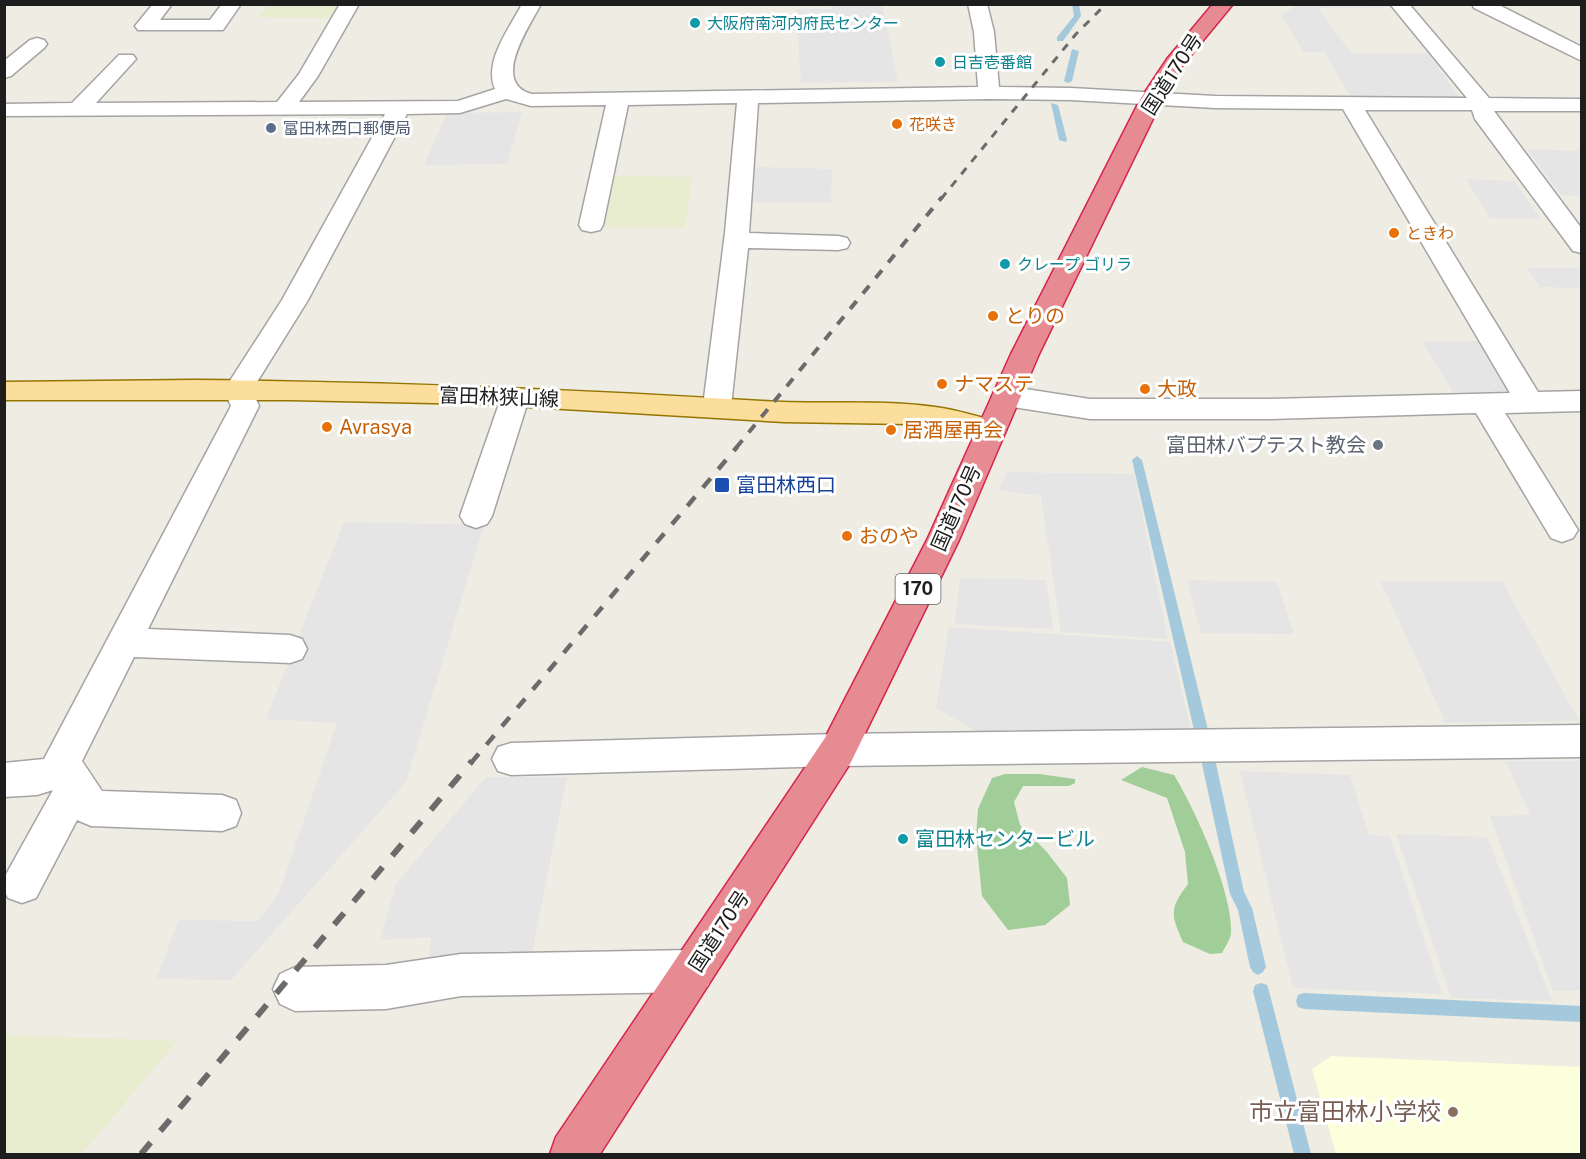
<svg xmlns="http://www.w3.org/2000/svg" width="1586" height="1159" viewBox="0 0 1586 1159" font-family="'Public Sans','Noto Sans JP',sans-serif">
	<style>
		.education { fill: #fbffdc }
		.farmland { fill: #e7edce }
		.forest { fill: #a1cd98 }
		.parking { fill: #e5e5e5 }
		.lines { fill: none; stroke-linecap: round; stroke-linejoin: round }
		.stream { fill: #a4c9dc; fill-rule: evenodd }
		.minor-casing { stroke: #a4a4a4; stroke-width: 3 }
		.major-casing { stroke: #957501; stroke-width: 3 }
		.highway-casing { stroke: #d7254e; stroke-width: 3 }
		.minor { fill: #fff; fill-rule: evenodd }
		.major { fill: #fbdd9c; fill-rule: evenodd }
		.highway { fill: #e58b91; fill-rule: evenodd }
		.rail-far3 { stroke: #6b6b6b; stroke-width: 3; stroke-dasharray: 8 8; stroke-linecap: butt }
		.rail-far2 { stroke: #6b6b6b; stroke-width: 4; stroke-dasharray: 10 10; stroke-linecap: butt }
		.rail-far1 { stroke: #6b6b6b; stroke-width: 4.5; stroke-dasharray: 12 12; stroke-linecap: butt }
		.rail { stroke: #6b6b6b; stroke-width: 6; stroke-dasharray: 15 15; stroke-linecap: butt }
		.culture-dot { fill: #0f9aa8; stroke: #fff; stroke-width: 2 }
		.food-dot { fill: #e8710a; stroke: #fff; stroke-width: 2 }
		.service-dot { fill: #5c6f8a; stroke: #fff; stroke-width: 2 }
		.worship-dot { fill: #6b7280; stroke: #fff; stroke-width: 2 }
		.transit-dot { fill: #1a4fb4; stroke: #fff; stroke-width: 2 }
		.education-dot { fill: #8d6e63; stroke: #fff; stroke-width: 2 }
		.labels { text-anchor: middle; stroke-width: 6; stroke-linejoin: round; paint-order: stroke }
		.far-culture-label { font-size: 16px; fill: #0d838f; stroke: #fff; text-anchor: start }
		.far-food-label { font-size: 16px; fill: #c56008; stroke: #fff; text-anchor: start }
		.far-service-label { font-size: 16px; fill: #4e5e75; stroke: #fff; text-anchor: start }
		.shield { fill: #fff; stroke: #616161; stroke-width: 1.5 }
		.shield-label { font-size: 18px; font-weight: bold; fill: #1d1d1d }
		.street-label { font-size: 20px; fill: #1d1d1d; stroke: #fff }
		.food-label { font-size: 20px; fill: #c56008; stroke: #fff; text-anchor: start }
		.worship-label { font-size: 20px; fill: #5b616d; stroke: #fff; text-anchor: end }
		.transit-label { font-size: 20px; fill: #164399; stroke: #fff; text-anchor: start }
		.culture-label { font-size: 20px; fill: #0d838f; stroke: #fff; text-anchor: start }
		.near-education-label { font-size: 24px; fill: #785e54; stroke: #fff; text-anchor: end }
	</style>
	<rect width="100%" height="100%" fill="#eeece3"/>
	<path class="education" d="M1331,1056l250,11v87h-245l-24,-85z"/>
	<path class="farmland" d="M269,5v-1l70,1 -9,13 -72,-1z
		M611,176l81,1 -7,51 -85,-1z
		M5,1035l172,6 -95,113h-77z"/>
	<path class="forest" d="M1142,767l32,8c21,34 59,118 57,157 0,7 -6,15 -9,21l-12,1 -27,-12c-12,-27 -14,-33 5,-58l-3,-32 -18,-54 -46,-18z
		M1005,774h34l36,5v4l-6,3h-46l-9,16 6,23 26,26 21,27 3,27 -25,20 -37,5 -26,-34 -6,-59 2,-28 14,-31z"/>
	<path class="parking" d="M831,5h51l16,77 -97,1 -5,-74h36z
		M1297,5h89l2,2 -70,1 33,45h77l32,45 -110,-2 -26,-44h-20l-23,-37z
		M522,112l-15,52 -83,1 23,-52z
		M1527,149l54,2v45l-20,-1z
		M750,167l82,2 -1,34 -84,-1z
		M1466,179l48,2 27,38 -51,-1z
		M1527,268h54v20l-41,-1z
		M1422,341h58l29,51h-56z
		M1007,472l127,2 34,165 -107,-7 -20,-136 -42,-6z
		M344,522l140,3 -78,257 -175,198 -75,-1 23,-59 79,1 21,-28 58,-170 -71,-4z
		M960,578l86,2 7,49 -98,-5z
		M1187,580l90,2 17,52 -93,-1z
		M1502,581l77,140 -133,2 -65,-141z
		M949,627l221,15 21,88 -215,1 -40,-23z
		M1506,761h75v229l-28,1 -63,-175 40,-1z
		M1240,771l110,4 19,60 21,1 52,158 -149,-6z
		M486,777h81l-38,191 -101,3 3,-34 -51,3 16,-56z
		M1396,834l91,3 65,164 -101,-3z"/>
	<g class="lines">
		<path class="stream" d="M1072,4h7l2,12 -18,25h-6v-4l17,-21z
			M1072,49l7,2 -7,30 -4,2 -4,-2z
			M1051,103l7,2 9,35 -1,2 -7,-2z
			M1137,456l5,4 66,270 -2,4 -5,2 -5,-2 -2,-4 -62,-270z
			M1209,758l5,2 2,4 28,128 8,16 14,59 -3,5 -5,3 -5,-3 -3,-5 -12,-57 -8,-16 -28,-130 2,-4z
			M1261,983l6,2 2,6 42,163h-17l-41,-163 2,-6z
			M1304,993l278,13v16l-278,-13 -6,-2 -2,-6 2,-6z"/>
		<defs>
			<path id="minor" d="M153,4h19l-12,16h50l12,-16h19l-18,26h-85l-3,-4z
				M340,4h19l-41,72 -19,26 159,-1 37,-12c-12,-28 15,-61 27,-85h19c-12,23 -51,79 -9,90l446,-7 -4,-55 -6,-28h19l7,28 5,55 72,1 144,8 252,2 -77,-94h19l80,94 93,1v12h-88l88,118v24l-9,-2 -98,-132 -3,-9h-107l173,282 44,-1v20l-77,2 73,117 -5,8 -11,4 -11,-4 -75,-125 -208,6h-178l-84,-13 -10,-3 -4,-7 4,-7 10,-3 84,13h178l242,-6 -167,-284 -128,-1 -144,-8 -82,-1 -231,4 -9,130 89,3 9,2 3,5 -3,5 -9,2 -90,-2 -17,158 -4,7 -10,3 -10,-3 -4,-7 22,-173 12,-130 -109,2 -25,120 -3,5 -9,2 -9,-2 -3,-5 27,-120 -75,1 -25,-7 -46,14 -53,1 -99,186 -56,90 7,16 -111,223 142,6 12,4 5,10 -5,10 -12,4 -156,-6 -52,104 20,30 120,4 14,5 5,13 -5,13 -14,5 -131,-5 -14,-6 -41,78 -14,5 -14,-5 -4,-8v-12l49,-88 -16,5 -33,2v-34l40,-4 187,-353 -7,-16 58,-90 103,-186 -381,2v-12l68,-1 47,-48h14l3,4 -40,44 181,-1 22,-28z
				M1472,4h25l85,43v14l-108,-53z
				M37,38l7,2 3,4 -3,4 -33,28 -7,2v-17l26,-21z
				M515,388l10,3 4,7 -37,118 -5,8 -11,4 -11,-4 -5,-8 41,-118 4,-7z
				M1582,725v32l-744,9 -327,9 -13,-4 -6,-12 6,-12 13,-4 327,-9z
				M693,950l15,6 6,15 -6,15 -15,6 -232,4 -75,13 -91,2 -15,-7 -7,-15 7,-15 15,-7 91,-2 75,-11z"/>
			<path id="major" d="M194,380c190,2 379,9 568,21 58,4 116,-2 173,6 23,3 45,10 66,16l5,7 -5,7 -10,3 -47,-12 -36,-4 -124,-2 -304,-18 -190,-4h-286v-18z"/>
			<path id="highway" d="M1213,4h20l-51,62 -19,32 -124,256 -80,186 -108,222 -251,392h-50l6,-17 269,-399 102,-198 84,-186 130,-256 26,-39z"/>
		</defs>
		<use href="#minor" class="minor-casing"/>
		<use href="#major" class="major-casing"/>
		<use href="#highway" class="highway-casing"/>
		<use href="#minor" class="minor"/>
		<use href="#major" class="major"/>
		<use href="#highway" class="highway"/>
		<path class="rail-far3" d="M941,199l135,-165 30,-30"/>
		<path class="rail-far2" d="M736,448l206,-251"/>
		<path class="rail-far1" d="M471,763l266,-316"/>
		<path class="rail" d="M141,1154l331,-393"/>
	</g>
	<g class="culture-dot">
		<circle cx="695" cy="23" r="6"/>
		<circle cx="940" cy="62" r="6"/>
		<circle cx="1005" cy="264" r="6"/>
		<circle cx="903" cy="839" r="6"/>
	</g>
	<g class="food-dot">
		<circle cx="897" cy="124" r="6"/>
		<circle cx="1394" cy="233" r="6"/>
		<circle cx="993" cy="316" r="6"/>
		<circle cx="942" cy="384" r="6"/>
		<circle cx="1145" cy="389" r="6"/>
		<circle cx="327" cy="427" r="6"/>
		<circle cx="891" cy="430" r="6"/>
		<circle cx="847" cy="536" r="6"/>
	</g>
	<circle class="service-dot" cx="271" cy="128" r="6"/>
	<circle class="worship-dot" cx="1378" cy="445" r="6"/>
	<rect class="transit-dot" x="714" y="477" width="16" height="16" rx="3"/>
	<circle class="education-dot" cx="1453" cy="1112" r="6"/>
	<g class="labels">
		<g class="far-culture-label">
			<text x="707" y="29">大阪府南河内府民センター</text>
			<text x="952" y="68">日吉壱番館</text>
			<text x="1017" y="270">クレープ ゴリラ</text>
		</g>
		<g class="far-food-label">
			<text x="909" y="130">花咲き</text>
			<text x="1406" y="239">ときわ</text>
		</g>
		<g class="far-service-label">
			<text x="283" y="134">富田林西口郵便局</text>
		</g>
		<rect class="shield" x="895.5" y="574" width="45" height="30" rx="4.5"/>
		<g class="shield-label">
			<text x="918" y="595">170</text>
		</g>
		<g class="street-label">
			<text transform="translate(1172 74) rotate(-57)" y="7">国道170号</text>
			<text transform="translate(499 397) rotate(2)" y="7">富田林狭山線</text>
			<text transform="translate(956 508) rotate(-66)" y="7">国道170号</text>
			<text transform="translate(719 931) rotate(-57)" y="7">国道170号</text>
		</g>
		<g class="food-label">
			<text x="1005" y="323">とりの</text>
			<text x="954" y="391">ナマステ</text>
			<text x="1157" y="396">大政</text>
			<text x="339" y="434">Avrasya</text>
			<text x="903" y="437">居酒屋再会</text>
			<text x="859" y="543">おのや</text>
		</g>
		<g class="worship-label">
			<text x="1366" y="452">富田林バプテスト教会</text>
		</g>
		<g class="transit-label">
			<text x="736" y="492">富田林西口</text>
		</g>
		<g class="culture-label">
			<text x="915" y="846">富田林センタービル</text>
		</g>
		<g class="near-education-label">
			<text x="1441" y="1120">市立富田林小学校</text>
		</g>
	</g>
	<rect width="1586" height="1159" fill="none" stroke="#1d1d1d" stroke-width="12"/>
</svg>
